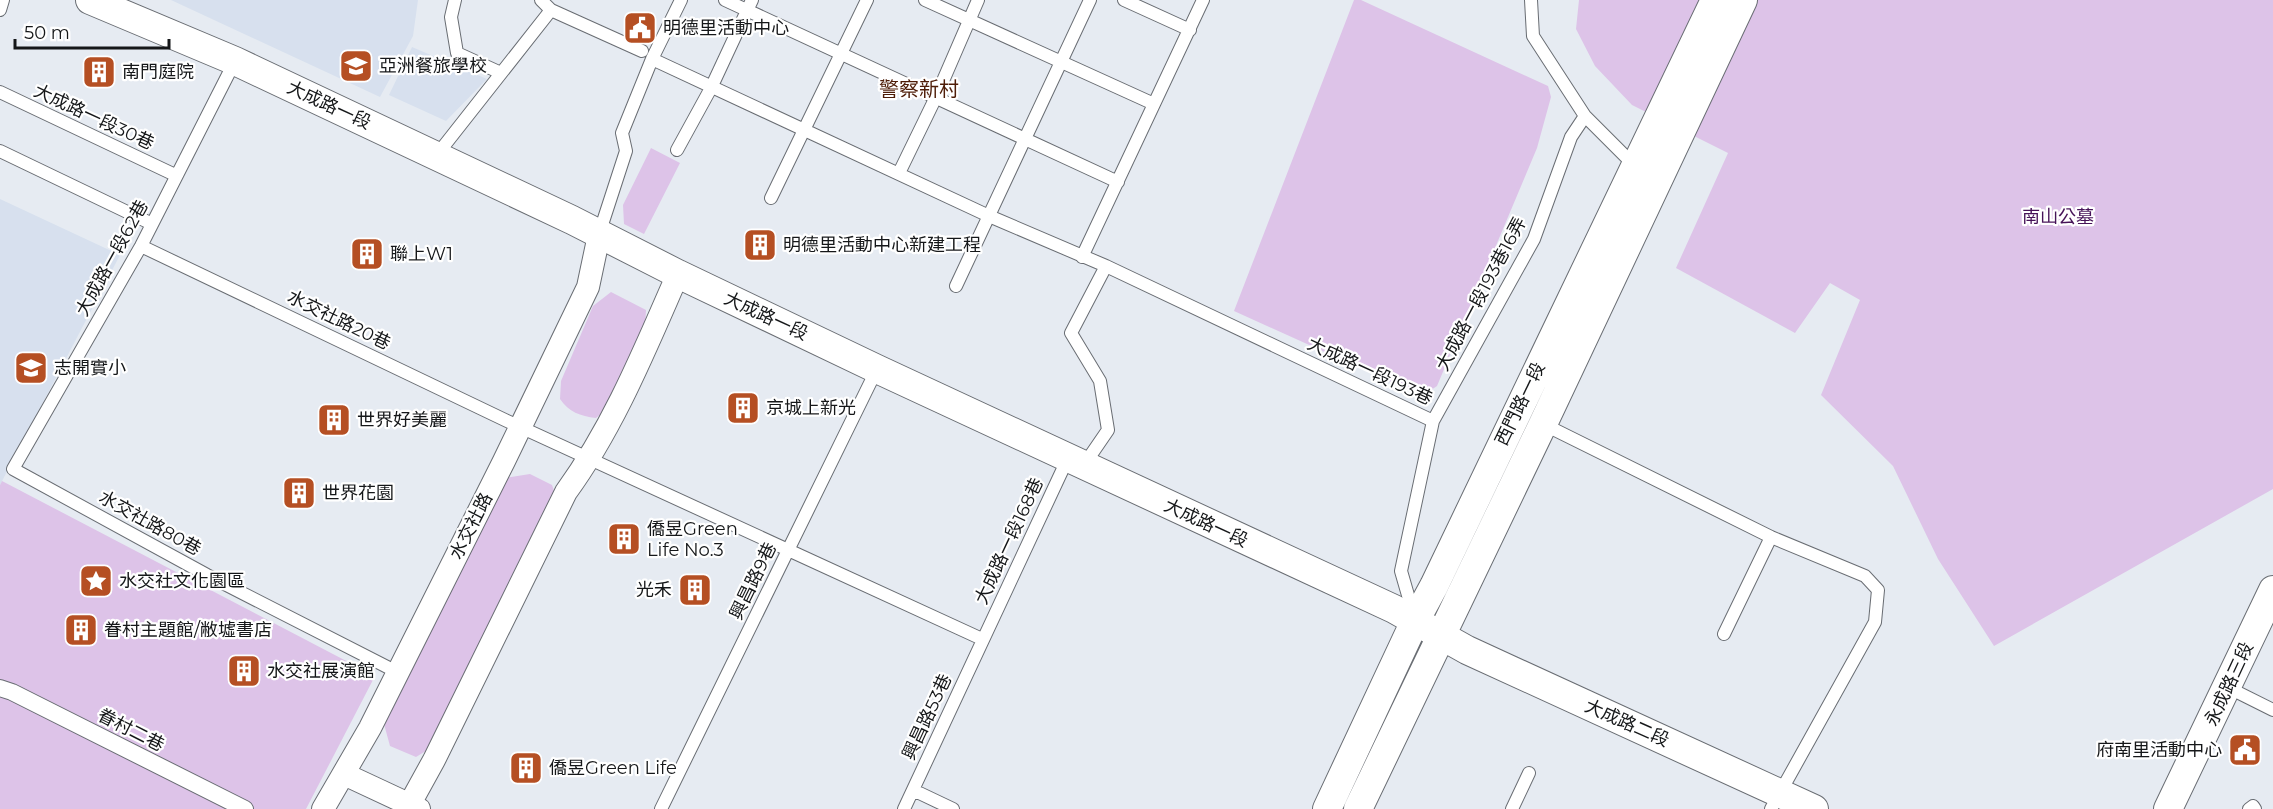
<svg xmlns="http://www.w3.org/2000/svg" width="2273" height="809" viewBox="0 0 2273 809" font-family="Montserrat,'Noto Sans TC',sans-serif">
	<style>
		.built { fill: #d7e0ee }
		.green { fill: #ddc3e8 }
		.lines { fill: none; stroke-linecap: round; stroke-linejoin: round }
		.service-casing { stroke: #696d73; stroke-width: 14 }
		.pedestrian-casing { stroke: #696d73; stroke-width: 18 }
		.minor-casing { stroke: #696d73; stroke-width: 24 }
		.tertiary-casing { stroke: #696d73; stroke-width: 30 }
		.service { stroke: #fff; stroke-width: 12 }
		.pedestrian { stroke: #fff; stroke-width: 16 }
		.minor { stroke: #fff; stroke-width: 22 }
		.tertiary { stroke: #fff; stroke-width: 28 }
		.labels { text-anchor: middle; stroke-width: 4.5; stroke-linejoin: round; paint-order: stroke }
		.poi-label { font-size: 18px; fill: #151719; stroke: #fff; text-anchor: start }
		.street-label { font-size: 18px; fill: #151719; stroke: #fff }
		.park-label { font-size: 18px; fill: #461358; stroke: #fff }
		.neighbourhood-label { font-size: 20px; fill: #4e1d08; stroke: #fff }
	</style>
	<rect width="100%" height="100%" fill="#e6ebf2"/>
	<path class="built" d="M171,0h247l-5,36 -33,61z
		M412,47l75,32 -41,42 -57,-26z
		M0,199l120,56 -120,230z"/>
	<path class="green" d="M1354,0h7l187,86 3,11 -14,51 -100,238 -15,10 -188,-85z
		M1579,0h694v489l-279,157 -56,-87 -45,-93 -72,-71 39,-95 -30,-17 -35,50 -119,-65 52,-115 -96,-48 -37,-39 -19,-37z
		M651,148l29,15 -36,71 -20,-10 -1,-19z
		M611,292l35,18 -1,19 -38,80 -11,9c-16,-2 -27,-6 -36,-19l1,-18 32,-75z
		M530,474l22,11 6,17 -129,247 -13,8 -26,-11 -6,-22 120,-246z
		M2,481l373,195 -69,133h-306v-324z"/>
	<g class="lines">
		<defs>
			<path id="service" d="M455,0l-4,17 6,36 44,20
				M725,0l393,182
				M925,0l229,104
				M1124,0l66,30
				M1531,0l2,36 52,80 51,51
				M0,10l3,-10
				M551,10l91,41
				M652,59l337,157 117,50 327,155 -32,150 13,45
				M235,61l-94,185 -128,223 194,106 190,97
				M0,92l173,82
				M677,150l34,-62 41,-88
				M0,151l148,71
				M436,156l115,-146 -10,-10
				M899,173l37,-76 42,-97
				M771,198l96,-198
				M599,234l27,-83 -4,-18 30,-74 29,-59
				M141,246l364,174 477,219
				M1082,257l121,-257
				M956,286l134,-286
				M1433,421l101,-182 37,-102 14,-21
				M1543,424l228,113 94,39 13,14 -3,32 -104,187
				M1084,465l24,-35 -8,-49 -29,-48 35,-67
				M1724,634l47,-97
				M2227,687l46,23
				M913,790l40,19
				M661,809l216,-440
				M904,809l164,-351
				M1512,809l17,-36
				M2249,809l4,-3 2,3"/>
			<path id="pedestrian" d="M0,688l12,4 233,117"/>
			<path id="minor" d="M344,774l75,35
				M323,809l47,-81 134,-267 84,-174 11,-52
				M407,809l27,-49 132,-268c48,-66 79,-143 112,-218"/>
			<path id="tertiary" d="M90,0l145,61 337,159 106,54 199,95 517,240 73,41 347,159
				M1327,809l88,-188 19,-35 281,-586
				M1358,809l185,-385 200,-424
				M2168,809l105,-219"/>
		</defs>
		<use href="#service" class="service-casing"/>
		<use href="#pedestrian" class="pedestrian-casing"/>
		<use href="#minor" class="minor-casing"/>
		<use href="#tertiary" class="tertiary-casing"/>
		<use href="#service" class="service"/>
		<use href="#pedestrian" class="pedestrian"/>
		<use href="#minor" class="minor"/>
		<use href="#tertiary" class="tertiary"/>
	</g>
	<defs>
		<symbol id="civic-square" viewBox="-11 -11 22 22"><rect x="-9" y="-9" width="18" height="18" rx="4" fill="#b54f23" stroke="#fff"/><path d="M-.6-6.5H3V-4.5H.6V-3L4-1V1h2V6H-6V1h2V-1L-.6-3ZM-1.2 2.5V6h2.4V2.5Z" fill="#fff"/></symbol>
		<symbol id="school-square" viewBox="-11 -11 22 22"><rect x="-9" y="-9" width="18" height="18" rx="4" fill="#b54f23" stroke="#fff"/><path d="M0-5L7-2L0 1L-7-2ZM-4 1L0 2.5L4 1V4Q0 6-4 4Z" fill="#fff"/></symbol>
		<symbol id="building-square" viewBox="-11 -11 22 22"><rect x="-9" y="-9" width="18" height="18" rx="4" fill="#b54f23" stroke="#fff"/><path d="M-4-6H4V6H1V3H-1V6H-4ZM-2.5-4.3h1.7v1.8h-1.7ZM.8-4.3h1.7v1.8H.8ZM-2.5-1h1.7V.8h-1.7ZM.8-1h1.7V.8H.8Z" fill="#fff"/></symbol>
		<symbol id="sight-square" viewBox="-11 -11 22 22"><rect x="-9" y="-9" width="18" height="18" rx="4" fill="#b54f23" stroke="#fff"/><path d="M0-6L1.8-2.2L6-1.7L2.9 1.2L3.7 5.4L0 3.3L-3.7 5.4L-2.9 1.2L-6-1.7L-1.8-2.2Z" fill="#fff"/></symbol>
	</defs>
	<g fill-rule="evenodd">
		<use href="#civic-square" x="621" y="9" width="38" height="38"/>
		<use href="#school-square" x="337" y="47" width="38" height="38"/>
		<use href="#building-square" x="80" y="53" width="38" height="38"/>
		<use href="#building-square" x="741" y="226" width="38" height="38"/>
		<use href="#building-square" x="348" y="235" width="38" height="38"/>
		<use href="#school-square" x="12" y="349" width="38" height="38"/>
		<use href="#building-square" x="724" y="389" width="38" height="38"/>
		<use href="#building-square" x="315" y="401" width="38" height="38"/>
		<use href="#building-square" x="280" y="474" width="38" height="38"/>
		<use href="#building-square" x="605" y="520" width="38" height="38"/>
		<use href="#sight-square" x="77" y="562" width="38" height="38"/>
		<use href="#building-square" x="676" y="571" width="38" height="38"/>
		<use href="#building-square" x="62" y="611" width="38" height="38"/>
		<use href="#building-square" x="225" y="652" width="38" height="38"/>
		<use href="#civic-square" x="2226" y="731" width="38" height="38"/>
		<use href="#building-square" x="507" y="749" width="38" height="38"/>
	</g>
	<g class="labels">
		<g class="poi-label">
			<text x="663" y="34">明德里活動中心</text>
			<text x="379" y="72">亞洲餐旅學校</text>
			<text x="122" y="78">南門庭院</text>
			<text x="783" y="251">明德里活動中心新建工程</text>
			<text x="390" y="260">聯上W1</text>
			<text x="54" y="374">志開實小</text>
			<text x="766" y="414">京城上新光</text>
			<text x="357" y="426">世界好美麗</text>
			<text x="322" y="499">世界花園</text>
			<text x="647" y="535">僑昱Green<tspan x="647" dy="21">Life No.3</tspan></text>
			<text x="119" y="587">水交社文化園區</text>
			<text x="672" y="596" text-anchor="end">光禾</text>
			<text x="104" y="636">眷村主題館/敝墟書店</text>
			<text x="267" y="677">水交社展演館</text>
			<text x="2222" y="756" text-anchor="end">府南里活動中心</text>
			<text x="549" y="774">僑昱Green Life</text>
		</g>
		<g class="street-label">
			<text transform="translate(329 105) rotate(25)" y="6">大成路一段</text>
			<text transform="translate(94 117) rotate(25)" y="6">大成路一段30巷</text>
			<text transform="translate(112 258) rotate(-61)" y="6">大成路一段62巷</text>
			<text transform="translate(1481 294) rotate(-62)" y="6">大成路一段193巷16弄</text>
			<text transform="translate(766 316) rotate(25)" y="6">大成路一段</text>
			<text transform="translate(339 320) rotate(26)" y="6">水交社路20巷</text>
			<text transform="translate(1370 371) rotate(25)" y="6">大成路一段193巷</text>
			<text transform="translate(1520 404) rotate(-64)" y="6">西門路一段</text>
			<text transform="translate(150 523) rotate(29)" y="6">水交社路80巷</text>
			<text transform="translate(1206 523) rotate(25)" y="6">大成路一段</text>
			<text transform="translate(471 526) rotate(-63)" y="6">水交社路</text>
			<text transform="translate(1009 541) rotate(-65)" y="6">大成路一段168巷</text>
			<text transform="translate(753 581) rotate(-64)" y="6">興昌路9巷</text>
			<text transform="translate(2229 684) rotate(-65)" y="6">永成路三段</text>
			<text transform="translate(927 717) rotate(-65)" y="6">興昌路53巷</text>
			<text transform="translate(1627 723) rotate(24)" y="6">大成路二段</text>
			<text transform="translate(131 730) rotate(27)" y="6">眷村二巷</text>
		</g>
		<g class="park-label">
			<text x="2058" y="223">南山公墓</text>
		</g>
		<g class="neighbourhood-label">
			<text x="919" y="96">警察新村</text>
		</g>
	</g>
	<path d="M15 39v9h154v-9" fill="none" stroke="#151719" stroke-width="3"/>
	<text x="24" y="39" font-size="18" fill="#151719" stroke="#ffffff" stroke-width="4.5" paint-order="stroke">50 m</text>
</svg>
